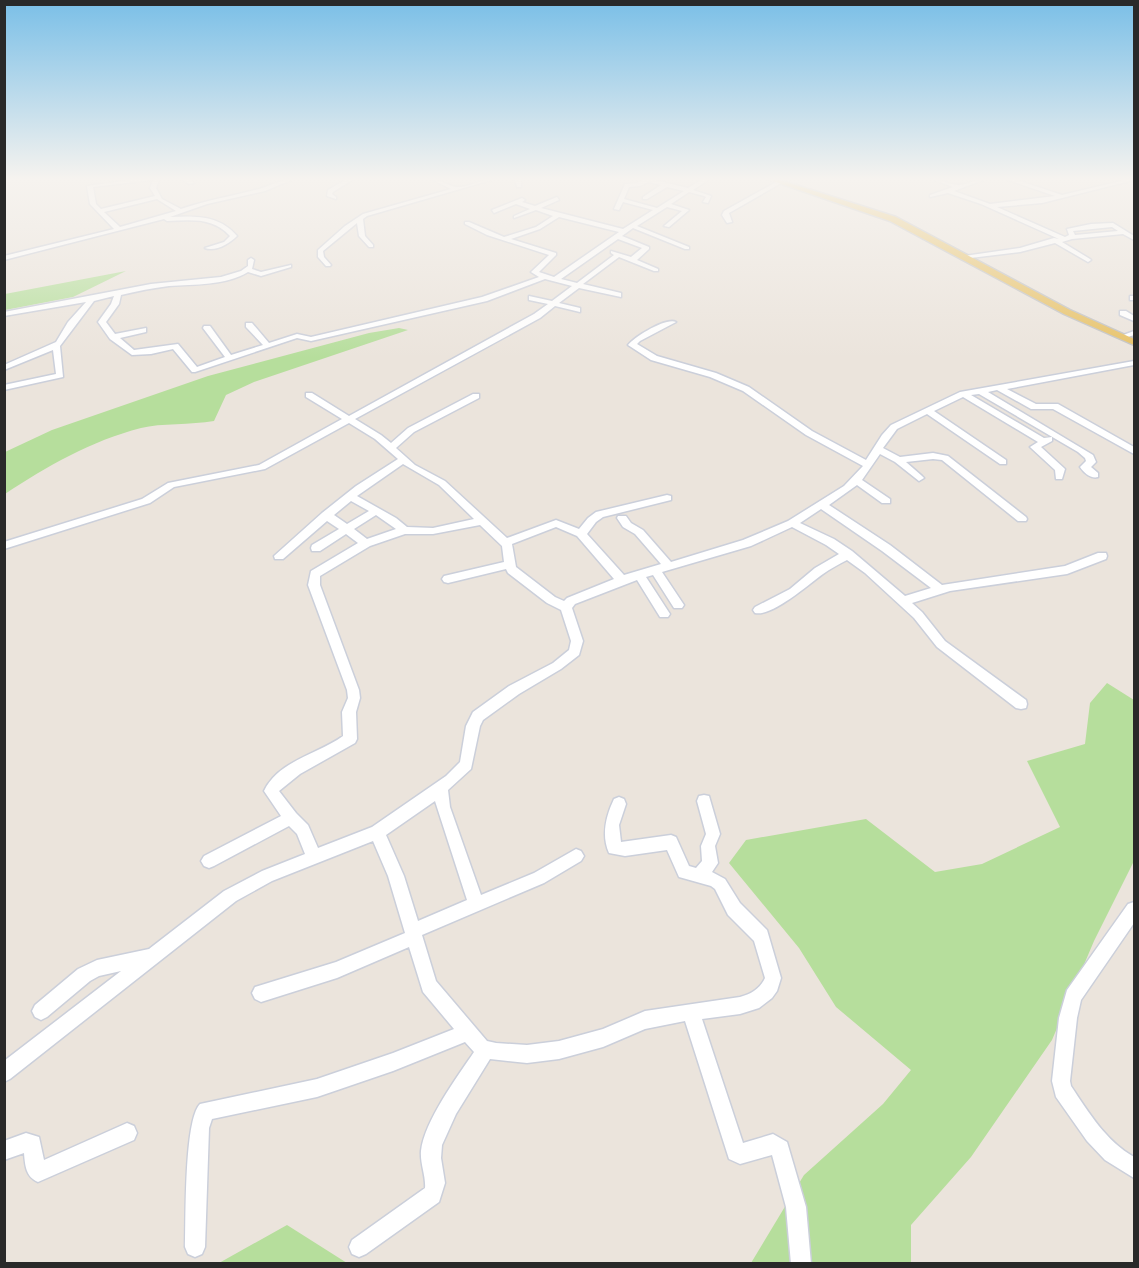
<svg xmlns="http://www.w3.org/2000/svg" width="1139" height="1268" viewBox="0 0 1139 1268" font-family="'IBM Plex Sans',sans-serif">
	<style>
		.green { fill: #b6de9c }
		.lines { fill: none; stroke-linecap: round; stroke-linejoin: round }
		.minor-casing { stroke: #cbcfda; stroke-width: 3 }
		.major-casing { stroke: #c3c3c3; stroke-width: 3 }
		.minor { fill: #fff; fill-rule: evenodd }
		.major { fill: #e7c165; fill-rule: evenodd }
	</style>
	<rect width="100%" height="100%" fill="#ebe4dc"/>
	<path class="green" d="M126,271l-53,26 -68,13v-16z
		M399,328l9,2 -154,52 -28,13 -12,26c-23,4 -53,2 -73,7 -50,13 -94,38 -136,66v-42l47,-22 156,-54 161,-43z
		M1107,683l27,17v161l-40,80 -42,99 -81,117 -60,68v38h-160l53,-88 79,-71 28,-34 -75,-63 -37,-59 -70,-85 17,-23 120,-21 69,53 47,-8 78,-37 -33,-66 58,-17 5,-41z
		M287,1225l60,38h-128z"/>
	<g class="lines">
		<defs>
			<path id="minor" d="M131,180h20l-58,7 3,17 5,5 54,-13 -5,-8 3,-8h6l-3,8 6,11 19,10c26,-9 52,-13 78,-20 11,-3 20,-9 32,-9l-26,11 -58,13 -37,13c26,-1 49,-2 67,19 -8,8 -22,16 -32,12l19,-6 6,-6c-17,-19 -39,-16 -63,-15l-3,-2 -160,41v-4l110,-27 -24,-25 -3,-18zM157,199l19,12 -56,16 -16,-15z
				M183,180h7l4,3 -5,1z
				M345,180h7l-19,12 -1,2 4,3v2l-9,-3 1,-6z
				M433,180c9,0 15,6 24,7 9,1 23,-7 34,-7l-124,36 -4,3 2,17 8,9v2h-4l-10,-11 -2,-13 -34,28 1,6 7,8 -1,1h-4l-8,-9v-7l27,-24 18,-12 88,-25z
				M515,180h6v7h-4z
				M643,180h12l33,8 13,-8h7l-15,10 18,6 -3,7 -5,-1 3,-5 -2,-1 -15,-4 -18,12 18,6 -20,17 -5,-1 18,-15 -15,-4 -30,19 52,21v2h-4l-52,-21 -11,8 27,11v2l-12,11 21,9v2h-4l-35,-14 -36,27 38,9v4l-42,-9 -20,15 21,5v4l-25,-6 -15,12 -185,101 26,16 10,8 17,-15 65,-34h6v4l-65,34 -18,16 19,17 30,16 62,57 49,-18 23,9 9,-11 8,-6 71,-17 4,1v4l-68,17 -7,5 -9,12 37,41 37,-11 -26,-30 -12,-7 -6,-9 1,-2h8l5,7 12,7 28,32 72,-22 45,-19 56,-35 19,-20 -57,-31 -63,-44 -33,-14 -59,-17 -23,-15c7,-9 39,-28 48,-23l-36,19 -3,3 20,12 59,17 33,14 63,44 54,29 16,-25 9,-10 69,-33 174,-31v4l-127,24 29,15h22l76,43v7l-81,-45h-22l-34,-19 -9,2 105,63 3,7 -5,5 7,6v4c-7,2 -14,-4 -18,-10l6,-6 -1,-3 -7,-6 -99,-58 -8,1 73,43 8,-1v4l-11,6 24,22 -3,10h-6l-1,-9 -25,-23 8,-5 -75,-45 -29,14 72,49v4h-6l-73,-50 -30,15 -14,19 17,9 33,-4 15,3 78,61 1,2 -1,2h-8l-76,-61 -9,-1 -27,3 16,14 2,2 -5,3 -24,-19 -15,-8 -18,26 28,19v4h-8l-25,-18 -28,20 61,40 52,40 123,-19 33,-13h8l1,3 -1,3 -39,15 -117,17 -38,12 10,9 23,29 81,59 1,4 -1,4 -5,1 -5,-1 -79,-61 -23,-29 -49,-45 -18,-13c-8,4 -17,9 -24,14 -14,10 -51,43 -68,39l-2,-3 2,-3 35,-18 25,-21 24,-14 -13,-9 -34,-18 -41,19 -89,26 22,33 -2,3h-8l-21,-33 -7,2 24,37 -2,3h-8l-23,-37 -62,24 -3,4 11,33 -4,14 -18,14 -42,25 -36,26 -3,6 -9,43 -23,21 2,17 31,88 53,-22 42,-24 5,2 3,5 -3,5 -37,22 -122,52 14,46 51,60 9,2 31,2 32,-4 44,-12 42,-18 95,-14c11,-3 20,-8 25,-19l-11,-37 -26,-26 -13,-26 -4,-3 -32,-9 -12,-27 -42,6 -16,-3c-8,-18 -3,-37 5,-54l5,-2 5,2 2,5 -7,21 2,17 50,-7 5,2 13,29 7,2 6,-7 -1,-15 5,-12 -9,-33 2,-5 5,-1 5,1 11,38 -5,12 3,17 -6,9 13,7 15,24 27,27 14,48 -4,13 -5,7 -13,10 -19,6 -38,5 41,124 30,-9 14,8 19,65 5,57h-20l-5,-57 -14,-52 -32,9 -11,-5 -44,-138 -40,8 -42,18 -44,12 -32,4 -37,-4 -34,55 -14,31 -1,13 4,25 -6,19 -73,52 -7,3 -7,-3 -3,-7 3,-7 73,-52c1,-12 -5,-24 -4,-37 3,-29 36,-74 53,-99l-9,-10 -72,29 -76,26 -105,22 -3,9 -4,119 -3,7 -7,3 -7,-3 -3,-7c1,-27 -1,-127 15,-143l117,-25 76,-26 61,-24 -31,-37 -14,-45 -72,31 -76,24 -6,-3 -3,-6 3,-6 81,-25 69,-29 -17,-57 -15,-35 -101,40 -36,20 -226,178 -6,3v-21l117,-90 -22,5 -9,5 -43,36 -6,3 -6,-3 -3,-6 3,-6 43,-36 19,-9 52,-11 75,-58 38,-20 43,-17 -8,-20 -8,-8 -75,40 -5,2 -5,-2 -3,-5 3,-5 77,-40 -17,-25c14,-30 54,-37 79,-55l-1,-24 6,-14 -1,-8 -39,-105 3,-14 47,-28 -12,-9 -26,17h-8l-1,-3 1,-3 27,-16 -12,-8 -44,38h-8l-1,-3 48,-43 34,-27 42,-27 -23,-20 -26,-16 -84,46 -91,18 -24,16 -146,46v-7l138,-43 26,-16 91,-18 83,-46 -36,-22v-4h6l37,23 185,-102 14,-10 -19,-4v-4l23,5 20,-15 -27,-7 -58,22 -176,40 -14,-3 -102,34h-3l-19,-23 -22,5 -19,1 -22,-16 -12,-17 13,-18 3,-8 -20,5 -34,45 3,31 -59,13v-5l52,-11 -3,-24 -49,20v-5l52,-23 12,-20 18,-20 -82,14v-4l147,-28 70,-7 20,-6 7,-5v-6l3,-2 3,2 -2,9 9,3 30,-7v2l-30,9 -13,-4c-23,14 -53,12 -79,14 -16,2 -32,5 -48,9l-2,9 -13,18 9,12 31,-6v4l-26,6 14,12 44,-6 19,23 28,-10 -22,-29 1,-2h6l21,29 32,-10 -17,-18v-4h6l17,20 28,-9 14,3 171,-40 57,-20 -8,-5 18,-17 -62,-20 -22,-11v-2h4l35,15 32,-10 17,-11 -17,-6 -22,8v-2l16,-7 -14,-5 -22,9 -2,-3 30,-12 3,2 -3,2 13,4 22,-9 2,3 -18,8 82,21 30,-19 -30,-8 -4,8 -5,-1 11,-25 12,-1zM648,182l13,3 -18,12v2h4l20,-12 17,4 -27,17 -33,-9 5,-12 11,-1zM559,217l60,15 -65,45 -15,-5 17,-17v-2l-45,-14 29,-10zM618,239l24,9 -11,9 -20,-6v2l3,2 -37,28 -16,-4zM403,464l36,21 35,34 -41,9 -26,-1 -11,-9 -39,-22zM351,501l18,10 -22,13 -13,-9zM821,509l61,42 49,37 -26,8 -53,-45 -18,-12 -34,-16zM376,515l20,14 -29,10 -13,-10zM480,525l22,21 2,16 -60,14 -2,3 2,3 4,1 58,-14 2,4 39,30 14,7 10,31 -2,9 -16,13 -44,23 -36,26 -7,14 -6,36 -14,14 -74,51 -54,21 -10,-23 -12,-12 -17,-22 21,-17 55,-31 2,-4 -1,-27 4,-14 -1,-8 -39,-105v-9l50,-30 35,-12h28zM556,527l21,9 37,43 -47,19 -3,3 -9,-4 -39,-30 -4,-23zM435,801l32,99 -49,21 -14,-45 -18,-41z
				M934,180c9,0 16,5 25,5 7,0 15,-5 24,-5l-29,11 36,13 65,-8 -47,-16h9l45,15 63,-15h9l-92,23 -45,4 68,30 4,-2 -2,-6 24,-5 22,-1 21,13v4l-11,-6 -51,5 -10,3 28,17 1,1 -3,2 -33,-19 -35,9 -58,7v-2l2,-1 56,-8 34,-10 5,1 -78,-35 -33,-11 -18,4v-2l23,-8zM1112,227l6,4 -43,4 -2,-4z
				M778,181l5,1 -54,31 3,9 -5,1 -5,-8 2,-4z
				M1130,296h4v4h-4z
				M1120,311h6l8,5v5l-14,-6z
				M1134,331v4l-12,4 -4,-2z
				M1134,902v21l-53,77 -4,18 -7,63 1,5c18,27 35,55 63,71v21l-29,-18 -18,-19 -31,-44 -4,-16 7,-63 8,-28 61,-86z
				M127,1123l7,3 3,7 -3,7 -96,42c-12,-5 -13,-16 -14,-29l-20,7v-19l22,-8 13,4 5,23z"/>
			<path id="major" d="M770,180h10l116,37 174,93 64,29v6l-70,-31 -174,-93z"/>
		</defs>
		<use href="#minor" class="minor-casing"/>
		<use href="#major" class="major-casing"/>
		<use href="#minor" class="minor"/>
		<use href="#major" class="major"/>
	</g>
	<linearGradient id="sky" x2="0" y2="1"><stop stop-color="#7abfe7"/><stop offset="0.5" stop-color="#f6f3ef"/><stop offset="1" stop-color="#f6f3ef" stop-opacity="0"/></linearGradient>
	<rect width="1139" height="358" fill="url(#sky)"/>
	<rect width="1139" height="1268" fill="none" stroke="#292929" stroke-width="12"/>
</svg>
